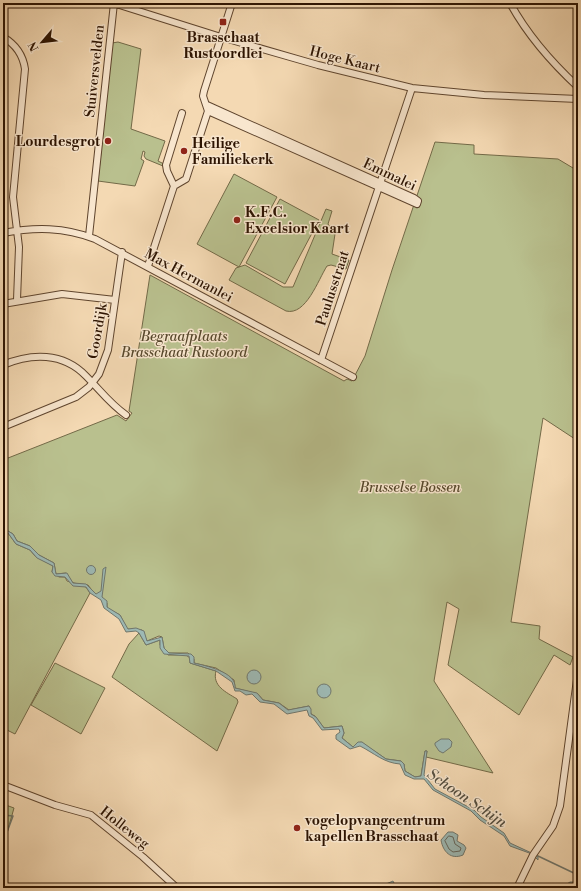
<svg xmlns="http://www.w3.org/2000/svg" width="581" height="891" viewBox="0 0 581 891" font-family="'Libre Bodoni',serif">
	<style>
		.green { fill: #b9c08e; stroke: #736a48 }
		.water { fill: #9db9b4; stroke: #70776d }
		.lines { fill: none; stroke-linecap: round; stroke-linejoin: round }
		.shore { stroke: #65665b; stroke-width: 1 }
		.stream { stroke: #70776d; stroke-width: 1.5 }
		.minor-casing { stroke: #5f452e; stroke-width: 8 }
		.minor { stroke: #f8e6ce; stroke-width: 6 }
		.poi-dot { fill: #8f2418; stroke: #f8e6ce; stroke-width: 1.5 }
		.labels { text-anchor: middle; stroke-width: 3; stroke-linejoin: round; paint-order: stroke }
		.poi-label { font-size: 14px; font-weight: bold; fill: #2d1402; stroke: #f8e6ce; text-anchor: start }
		.street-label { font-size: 14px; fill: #2d1402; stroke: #f8e6ce }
		.park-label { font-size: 14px; font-style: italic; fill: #57482c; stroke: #f8e6ce }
		.water-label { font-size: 15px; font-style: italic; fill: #544e40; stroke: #f8e6ce }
	</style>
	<rect width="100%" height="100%" fill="#f4d9b3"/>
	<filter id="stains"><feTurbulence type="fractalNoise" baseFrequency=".005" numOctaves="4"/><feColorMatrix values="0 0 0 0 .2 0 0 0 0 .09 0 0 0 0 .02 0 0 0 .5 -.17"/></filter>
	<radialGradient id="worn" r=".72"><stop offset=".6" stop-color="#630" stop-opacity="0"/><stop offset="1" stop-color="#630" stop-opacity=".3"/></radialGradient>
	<path class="green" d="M118,42l23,7 -10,80 34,12 -7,20 6,3 -1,2 -17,-7 -2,-3 1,-4 -2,-1 -2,8 3,2 -9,25 -37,-5 14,-138z
		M435,142l39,3v9l84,5 20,12v270l-35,-23 -32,204 29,4 -1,13 34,18 -3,8 -16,-10 -35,60 -71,-50 11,-56 -12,-7 -13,79 59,92 -67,-16 1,-6h-2l-4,25 -6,1 -10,-6 -1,-7 -3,-3 -15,-2 -25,-17 -8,5 -11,-9 2,-5 -2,-7 -18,2 -9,-12 -4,-2 -2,-8 -20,4 -10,-7 -16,-3 -5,-6 -23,-6 -1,-8 -18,-12 -22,-5v-4l-6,-6h-19l-5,-5 -2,-11 -3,-1 -12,5 -5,-11 -15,-1 -7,-14 -13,-7v-5l-13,-10 -6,-8 -15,-2 -7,-10 -10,1 -2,-11 -15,-8 -9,-9 -13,-5 -4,-7 -10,-6v-68l114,-45 9,6 6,-8 -3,-2 21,-136 194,106 3,-2 5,2 13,-25 27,-86z
		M234,174l43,23 -38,70 -42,-23z
		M280,199l39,21 -34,64 -39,-21z
		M326,209l6,2 -4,13 7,10 -3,20 17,6 -3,9 -15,-4 -4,1c-9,14 -21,50 -41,45l-57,-31 7,-12 9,-3 38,22h10z
		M3,531l5,2 8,11 14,6 5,6 18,10 -1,6 7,5h6l2,4 19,6 4,6 -75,141 -12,-6z
		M139,633l7,12 14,-5v5l8,10h18l4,3v5l26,8c-4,15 10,21 21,28l1,3 -21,49 -105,-74 17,-33z
		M55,663l50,25 -24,46 -50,-29z
		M3,804l11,4 -11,39z"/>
	<path class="water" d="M3,528l10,6 4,7 13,5 9,9 15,8 2,11 11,-1 6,10 13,1 10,10 5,-3 2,-22 3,-2 -4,30 5,4v6l13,8 8,14 8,-1 8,3 3,10 15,-4 2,11 5,5 22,1 3,3v6c12,3 43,9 41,25l22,5 6,7 16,3 9,7 21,-4 2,3v5l5,3 8,11 18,-2 2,7 -2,5 11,9 5,-5h4l24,17 15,2 3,3 1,7 10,6 6,-1 4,-25h2l-3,24 11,14 39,21 7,7 23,16 6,10 28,13v4l-6,-6 -22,-8 -6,-10 -24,-16 -9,-9 -38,-21 -9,-11h-10l-9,-4 -5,-11c-16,-1 -26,-11 -40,-18l-10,3 -14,-10v-4l4,-3 -1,-3 -17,1 -9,-12 -4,-2 -2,-6 -20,4 -13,-10 -14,-2 -8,-8 -6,1 -6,-4h-5l-3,-9 -16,-11 -26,-8 -1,-7 -25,-2 -4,-6v-8l-14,5 -7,-12 -3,-2 -10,1 -7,-13 -15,-11 -3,-8 -11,-7 -4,-6 -13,-1 -8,-9 -10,-1 -3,-4 1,-6 -16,-8 -7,-8 -14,-6 -8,-11 -5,-2z
		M86.5 570a4.5 4.5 0 1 1 9 0a4.5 4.5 0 1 1-9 0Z
		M247 677a7 7 0 1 1 14 0a7 7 0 1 1-14 0Z
		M317 691a7 7 0 1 1 14 0a7 7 0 1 1-14 0Z
		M441,739h8l3,3 -1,5 -8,6 -4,-2 -4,-6v-2z
		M448,832h5l5,3 -1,6 7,4 2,3 -3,7c-12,5 -20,-3 -22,-15z
		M393,881l3,6 3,-2h8l2,3h-23v-4z
		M570,882h8v6h-17z"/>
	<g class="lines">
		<path class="shore" d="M449,836l4,1 2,7 6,4 -1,3 -7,1 -4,-3 -4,-8z"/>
		<path class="stream" d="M3,815l10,1 -10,27
			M538,856l40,19"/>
		<defs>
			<path id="minor" d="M113,3l108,34 97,28 94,23 72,7 94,4
				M510,3c18,33 41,59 68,84
				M3,37c12,7 20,18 22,32l-12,128 6,50 -2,53
				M207,105l207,93 4,3 -1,3
				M208,111l209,93
				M174,186l12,-7 22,-68 -5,-15 1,-5 28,-88
				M3,233c32,-6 61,-6 92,6l258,138
				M89,236l25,-233
				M148,266l26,-80 -7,-15 -1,-6 16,-52
				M3,304l59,-10 53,6
				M321,360l91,-272
				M3,365c28,-12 60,-13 83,11 14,14 24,28 40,39
				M3,427l73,-30 13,-10 10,-13 9,-24 14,-98
				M3,785l52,20 36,10 52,42 34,31
				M517,888l16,-33 20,-29 7,-20 18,-134"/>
		</defs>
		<use href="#minor" class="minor-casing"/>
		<use href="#minor" class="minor"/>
	</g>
	<g class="poi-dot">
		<rect x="219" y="18" width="8" height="8" rx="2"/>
		<circle cx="108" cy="141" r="4"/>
		<circle cx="184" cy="151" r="4"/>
		<circle cx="237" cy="220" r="4"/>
		<circle cx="297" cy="828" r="4"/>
	</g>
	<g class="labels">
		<g class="poi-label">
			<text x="223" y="42" text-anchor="middle">Brasschaat<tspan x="223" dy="16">Rustoordlei</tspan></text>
			<text x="100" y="146" text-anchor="end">Lourdesgrot</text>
			<text x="192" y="148">Heilige<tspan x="192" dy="16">Familiekerk</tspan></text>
			<text x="245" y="217">K.F.C.<tspan x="245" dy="16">Excelsior Kaart</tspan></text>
			<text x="305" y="825">vogelopvangcentrum<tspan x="305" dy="16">kapellen Brasschaat</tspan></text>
		</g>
		<g class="street-label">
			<text transform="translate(345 59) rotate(14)" y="5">Hoge Kaart</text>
			<text transform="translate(94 71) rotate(-84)" y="5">Stuiversvelden</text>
			<text transform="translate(390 174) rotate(25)" y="5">Emmalei</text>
			<text transform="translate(189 275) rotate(28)" y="5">Max Hermanlei</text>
			<text transform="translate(332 288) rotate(-72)" y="5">Paulusstraat</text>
			<text transform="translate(97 331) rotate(-80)" y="5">Goordijk</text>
			<text transform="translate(125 827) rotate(38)" y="5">Holleweg</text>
		</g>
		<g class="park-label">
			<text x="184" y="341">Begraafplaats<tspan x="184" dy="16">Brasschaat Rustoord</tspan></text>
			<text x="410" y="492">Brusselse Bossen</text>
		</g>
		<g class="water-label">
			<text transform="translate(467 798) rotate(34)" y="5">Schoon Schijn</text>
		</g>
	</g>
	<rect width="581" height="891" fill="none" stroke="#f4d9b3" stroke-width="16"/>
	<rect x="4" y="4" width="573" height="883" fill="none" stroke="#2d1402" stroke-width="2"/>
	<rect x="8" y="8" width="565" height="875" fill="none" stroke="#2d1402"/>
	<g transform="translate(42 42) rotate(242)" stroke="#f8e6ce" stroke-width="3" paint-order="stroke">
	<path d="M0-3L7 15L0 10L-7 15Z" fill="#2d1402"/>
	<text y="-6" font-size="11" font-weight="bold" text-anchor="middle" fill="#2d1402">N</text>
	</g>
	<rect width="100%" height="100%" filter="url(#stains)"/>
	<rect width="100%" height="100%" fill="url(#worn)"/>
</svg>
